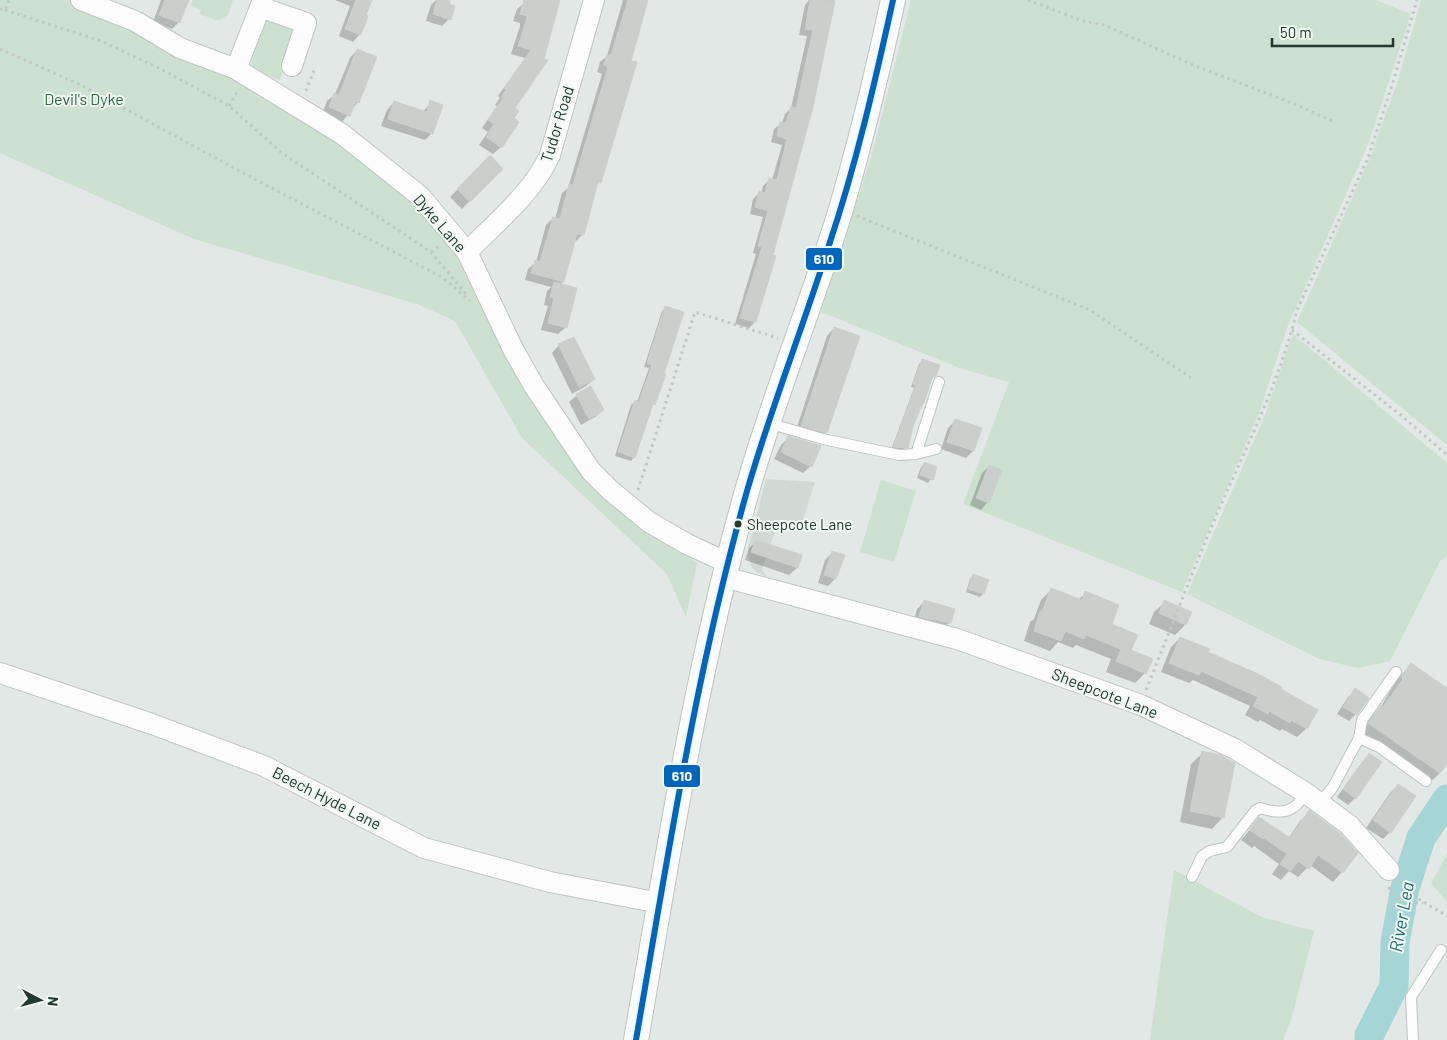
<svg xmlns="http://www.w3.org/2000/svg" width="1447" height="1040" viewBox="0 0 1447 1040" font-family="Barlow,sans-serif">
	<style>
		.built { fill: #d1d9d4 }
		.green { fill: #cce1d0 }
		.shadow { fill: #0003 }
		.lines { fill: none; stroke-linecap: round; stroke-linejoin: round }
		.river { stroke: #a5d5d4; stroke-width: 29 }
		.building { fill: #cacfcc; stroke: #cbd1ce }
		.service-casing { stroke: #bfc5c2; stroke-width: 12 }
		.minor-casing { stroke: #bfc5c2; stroke-width: 22 }
		.tertiary-casing { stroke: #bfc5c2; stroke-width: 26 }
		.path { stroke: #c0c8c4; stroke-width: 3; stroke-dasharray: 2.5 4; stroke-linecap: butt }
		.service { stroke: #fbfcfb; stroke-width: 10 }
		.minor { stroke: #fbfcfb; stroke-width: 20 }
		.tertiary { stroke: #fbfcfb; stroke-width: 24 }
		.bus-1-casing { stroke: #f1f7f3; stroke-width: 10 }
		.bus-1 { stroke: #0065bd; stroke-width: 6 }
		.bus-dot { fill: #223a30; stroke: #f1f7f3; stroke-width: 2 }
		.labels { text-anchor: middle; stroke-width: 4; stroke-linejoin: round; paint-order: stroke }
		.bus-label { font-size: 15px; fill: #223a30; stroke: #f1f7f3; text-anchor: start }
		.park-label { font-size: 16px; fill: #2e6f3e; stroke: #f1f7f3 }
		.street-label { font-size: 16px; fill: #223a30; stroke: #f1f7f3 }
		.water-label { font-size: 18px; font-style: italic; fill: #1f7173; stroke: #f1f7f3 }
		.line-badge { stroke: #f1f7f3; stroke-width: 2 }
		.badge-label { font-size: 14px; text-anchor: middle; font-weight: bold; fill: #fff }
	</style>
	<rect width="100%" height="100%" fill="#e2e8e5"/>
	<path class="built" d="M766,479l49,3 -14,44 -22,-6 -17,49 5,8 -10,-5 -5,-4 -3,-10 -1,-10z"/>
	<path class="green" d="M0,0h71l165,77 110,69 72,58 54,63 121,211 58,50 46,35 -11,54 -19,-43 -145,-136 -67,-117 -38,-17 -223,-65 -194,-86z
		M193,0h40l-5,15 -10,6 -18,-7 1,-4 -10,-5z
		M911,0h465l35,14 -42,128 -82,186 -28,85 -77,179 -219,-88 46,-122 -47,-13 -141,-57 51,-158z
		M1421,0h26v445l-150,-123 73,-164 28,-78z
		M268,20l26,5 3,8 -17,47c-8,-3 -20,-6 -26,-12 -8,-8 7,-41 14,-48z
		M1293,334l154,129v93l-7,5 -50,100 -32,7 -39,-9 -132,-65 76,-174z
		M881,480l35,11 -22,71 -34,-10z
		M1447,854v48l-16,-19z
		M1174,870l88,47 52,14 -22,86 -9,23h-133z"/>
	<path class="shadow" d="M161,0h26l-8,22 -7,7 -19,-7z
		M335,0h36l-7,16 -4,18 -7,8 -14,-6 11,-30z
		M436,0h8l5,19 -7,7 -16,-5 5,-16z
		M528,0h31l-46,108 -1,10 6,4 -17,25 -8,7 -14,-9 9,-13 -6,-4 15,-22 -2,-1 5,-7 -2,-2 27,-38 -14,-4 9,-28v-3l-7,-2 4,-12z
		M623,0h24l-18,62 -29,120 -4,4 -14,49 -7,7 -1,-1 -11,41 -3,3 6,42 -8,7 -17,-4 7,-24 -4,-1 3,-14 4,-4 -26,-7 3,-11 8,-7 10,-37 7,-7 2,1 7,-26 6,-5 34,-114 -5,-2 3,-10 7,-6z
		M809,0h25l-14,70 -65,252 -6,6 -14,-4 21,-70 -3,-1 10,-36 -13,-3 3,-15 6,-6h2l2,-7 7,-7 2,1 10,-35 -11,-3 3,-13 8,-6 3,-9 6,-6 16,-72 -8,-1 6,-30z
		M357,50l1,52 -16,20 -20,-8 5,-13 8,-7 15,-36z
		M394,102l29,10 8,-10 1,31 -7,7 -44,-14 6,-16z
		M490,157l11,12 -39,40 -12,-12z
		M666,307l-4,67 2,1 -30,82 -3,4 -16,-5 16,-51 4,-4 2,1 12,-34 -5,-1 18,-56z
		M834,328l-8,104 -7,8 -24,-7 32,-97z
		M559,345l35,34 -8,7 -14,8 -20,-41z
		M923,361l12,14 -3,4 -20,46 -6,22 -3,3h-12l23,-62 -3,-1 8,-23z
		M590,388l13,22 -8,7 -14,8 -12,-23 8,-7z
		M955,421l18,30 -7,7 -25,-9 7,-21z
		M789,437l22,29 -8,7 -29,-14 7,-14z
		M924,464l7,15 -3,4 -11,-5 4,-11z
		M989,466l-1,36 -7,8 -11,-5 12,-32z
		M757,541l44,15 -4,12 -8,7 -44,-15 4,-12z
		M833,552l2,27 -7,7 -10,-3 7,-23z
		M973,576l10,18 -3,3 -14,-5 4,-13z
		M1051,590l27,10 8,-7 59,80 -10,10 -29,-11 5,-13 -35,-14 -3,3 -15,-6 -8,9 -26,-10 6,-19 4,-3 7,-19z
		M924,602l26,20 -8,8 -29,-6 4,-15z
		M1165,602l20,23 -10,10 -26,-11 5,-12z
		M1180,638l136,73 -10,18 -9,8 -15,-8 -2,2 -20,-11 -2,2 -13,-7 5,-9 -57,-26 -4,3 -28,-11 10,-25z
		M1411,665l36,24v73l-7,11 -14,13 -70,-49 12,-17 12,-12 18,-30z
		M1355,690l1,24 -7,7 -12,-7 11,-17z
		M1203,753l20,64 -11,12 -32,-7 11,-58z
		M1369,755l-14,43 -7,7 -11,-8 25,-35z
		M1398,785l-8,47 -7,7 -17,-11 24,-35z
		M1310,812l32,60 -9,10 -23,-17 -12,12 -9,-6 -8,9 -9,-6 7,-10 -25,-18 -2,2 -11,-8 18,-21 29,20 12,-18z"/>
	<g class="lines">
		<path class="river" d="M1369,1040v-4l25,-50 1,-44 10,-54 16,-50 26,-39"/>
	</g>
	<path class="building" d="M165,0h24l-9,23 -21,-8z
		M356,0h16l-6,15 2,1 -7,19 -16,-6z
		M437,0h13l-1,4 6,2 -4,14 -18,-6z
		M524,0h36l-16,59 4,1 -33,48 4,3 -5,7 5,4 -17,26 -16,-11 8,-13 -6,-4 15,-22 -2,-1 5,-7 -2,-2 27,-38 -13,-4 9,-28v-2l-7,-2z
		M628,0h20l-17,61 6,1 -36,121 -3,-1 -14,53 -7,-1 -13,48 -33,-9 4,-13 5,2 13,-45 7,2 9,-35 4,1 35,-118 -4,-2 3,-11 4,1z
		M810,0l25,1 -22,106 -40,148 3,1 -20,66 -16,-4 22,-71 -4,-1 10,-35 -13,-4 4,-16 6,2 4,-15 8,2 5,-21 5,-20 -10,-3 3,-14 6,1 5,-17 5,2 17,-78 -8,-1z
		M357,49l20,8 -18,46 -3,-2 -6,15 -21,-9 5,-14 5,2z
		M430,100l13,5 -10,29 -45,-15 6,-18 33,11z
		M490,155l13,14 -33,33 -13,-13z
		M554,282l23,6 -10,40 -19,-5 6,-25 -4,-1z
		M665,306l19,6 -20,62h2l-11,31 -2,-1 -18,54 -17,-6 17,-52 4,2 13,-37 -5,-2z
		M834,327l26,9 -33,97 -26,-7z
		M574,337l21,42 -16,8 -21,-43z
		M922,359l18,6 -4,11 -4,2 -8,25h-1l-10,23 -5,22 -15,-1 23,-62 -3,-1z
		M591,386l13,24 -15,9 -13,-25z
		M955,419l27,9 -8,23 -27,-9z
		M788,436l33,10 -9,21 -31,-15z
		M924,462l13,5 -4,13 -13,-5z
		M989,465l13,5 -13,33 -13,-5z
		M756,540l46,15 -4,13 -47,-16z
		M832,551l13,4 -9,24 -12,-4z
		M973,574l16,6 -5,14 -16,-5z
		M1051,588l31,12 3,-9 34,14 -7,19 26,11 -7,15 22,9 -7,15 -30,-13 5,-12 -35,-14 -2,4 -19,-8 -4,10 -27,-10 6,-20 2,1z
		M924,600l31,9 -4,14 -32,-6z
		M1164,600l28,12 -6,13 -27,-12z
		M1180,637l30,12 -2,3 50,22 24,13 -1,2 37,21 -11,19 -16,-9 -1,3 -21,-12 -1,3 -15,-8 5,-9 -57,-26 -2,4 -30,-12z
		M1411,663l36,25v76l-7,9 -72,-50 13,-18 2,2 20,-28 -2,-2z
		M1355,688l14,10 -12,17 -14,-8z
		M1202,751l18,4 15,8 -11,55 -34,-7z
		M1369,753l13,9 -26,37 -13,-10z
		M1398,784l18,12 -25,37 -18,-13z
		M1309,810l32,24 17,19 -15,20 -25,-18 -9,14 -11,-8 -7,10 -11,-7 7,-10 -23,-16 -1,1 -14,-9 10,-13 31,21z"/>
	<g class="lines">
		<defs>
			<path id="service" d="M768,423l55,16 76,16 17,-1 20,-5
				M916,454l23,-72
				M1359,738l20,9 47,34
				M1320,803l13,-16 26,-49 3,-18 34,-48
				M1192,877l10,-21 8,-5 17,-4 28,-36 5,-3c22,7 34,5 46,-15
				M1413,1040l-2,-43 30,-47"/>
			<path id="minor" d="M81,0l54,21 45,27 56,21 106,65 78,62 47,56 46,97 21,37 57,85 19,19 39,32 38,22 41,19
				M260,7l46,16 -14,43
				M236,69l27,-69
				M467,252c29,-30 65,-58 83,-97l44,-155
				M724,577l233,62 184,66 94,44 71,44 43,32 40,45
				M0,673l152,51 112,42 160,82 126,34 110,21"/>
			<path id="tertiary" d="M636,1040c32,-184 60,-370 111,-549 27,-96 65,-187 94,-282 20,-69 37,-139 52,-209"/>
		</defs>
		<use href="#service" class="service-casing"/>
		<use href="#minor" class="minor-casing"/>
		<use href="#tertiary" class="tertiary-casing"/>
		<path class="path" d="M1028,0l55,21 21,4 89,40 104,40 37,17
			M0,9l5,1 4,-10
			M5,10l96,31 58,27 70,38 53,47 149,99 35,42
			M0,49l81,36 177,96 184,96 28,24
			M306,91l9,-23
			M229,106l10,-17
			M857,216l233,94 103,69
			M431,252l10,-7
			M1292,330l111,87 44,38
			M638,490l57,-178 83,26
			M1146,690c24,-59 46,-118 71,-176 29,-67 63,-133 80,-204l71,-152 26,-79 23,-79
			M1399,882l18,16 30,18
			M1389,887c5,13 20,16 34,16"/>
		<use href="#service" class="service"/>
		<use href="#minor" class="minor"/>
		<use href="#tertiary" class="tertiary"/>
		<defs>
			<path id="bus-1" d="M636,1040c32,-184 60,-369 111,-549 24,-83 56,-164 82,-246 27,-80 46,-163 64,-245"/>
		</defs>
		<use href="#bus-1" class="bus-1-casing"/>
		<use href="#bus-1" class="bus-1"/>
	</g>
	<circle class="bus-dot" cx="738" cy="524" r="4.5"/>
	<g class="labels">
		<g class="bus-label">
			<text x="747" y="530">Sheepcote Lane</text>
		</g>
		<g class="park-label">
			<text x="84" y="105">Devil's Dyke</text>
		</g>
		<g class="street-label">
			<text transform="translate(557 124) rotate(-73)" y="6">Tudor Road</text>
			<text transform="translate(440 223) rotate(49)" y="6">Dyke Lane</text>
			<text transform="translate(1105 693) rotate(21)" y="6">Sheepcote Lane</text>
			<text transform="translate(327 798) rotate(27)" y="6">Beech Hyde Lane</text>
		</g>
		<g class="water-label">
			<text transform="translate(1402 917) rotate(-80)" y="6">River Lea</text>
		</g>
	</g>
	<g class="line-badge">
		<rect x="805" y="247" width="38" height="24" rx="5" fill="#0065bd"/>
		<rect x="663" y="764" width="38" height="24" rx="5" fill="#0065bd"/>
	</g>
	<g class="badge-label">
		<text x="824" y="264">610</text>
		<text x="682" y="781">610</text>
	</g>
	<g transform="translate(40 1000) rotate(96)" stroke="#f1f7f3" stroke-width="4" paint-order="stroke">
	<path d="M0-4L9 19L0 12L-9 19Z" fill="#223a30"/>
	<text y="-8" font-size="14" font-weight="bold" text-anchor="middle" fill="#223a30">N</text>
	</g>
	<path d="M1272 38v8h121v-8" fill="none" stroke="#223a30" stroke-width="2.5"/>
	<text x="1280" y="38" font-size="15" fill="#223a30" stroke="#f1f7f3" stroke-width="4" paint-order="stroke">50 m</text>
</svg>
